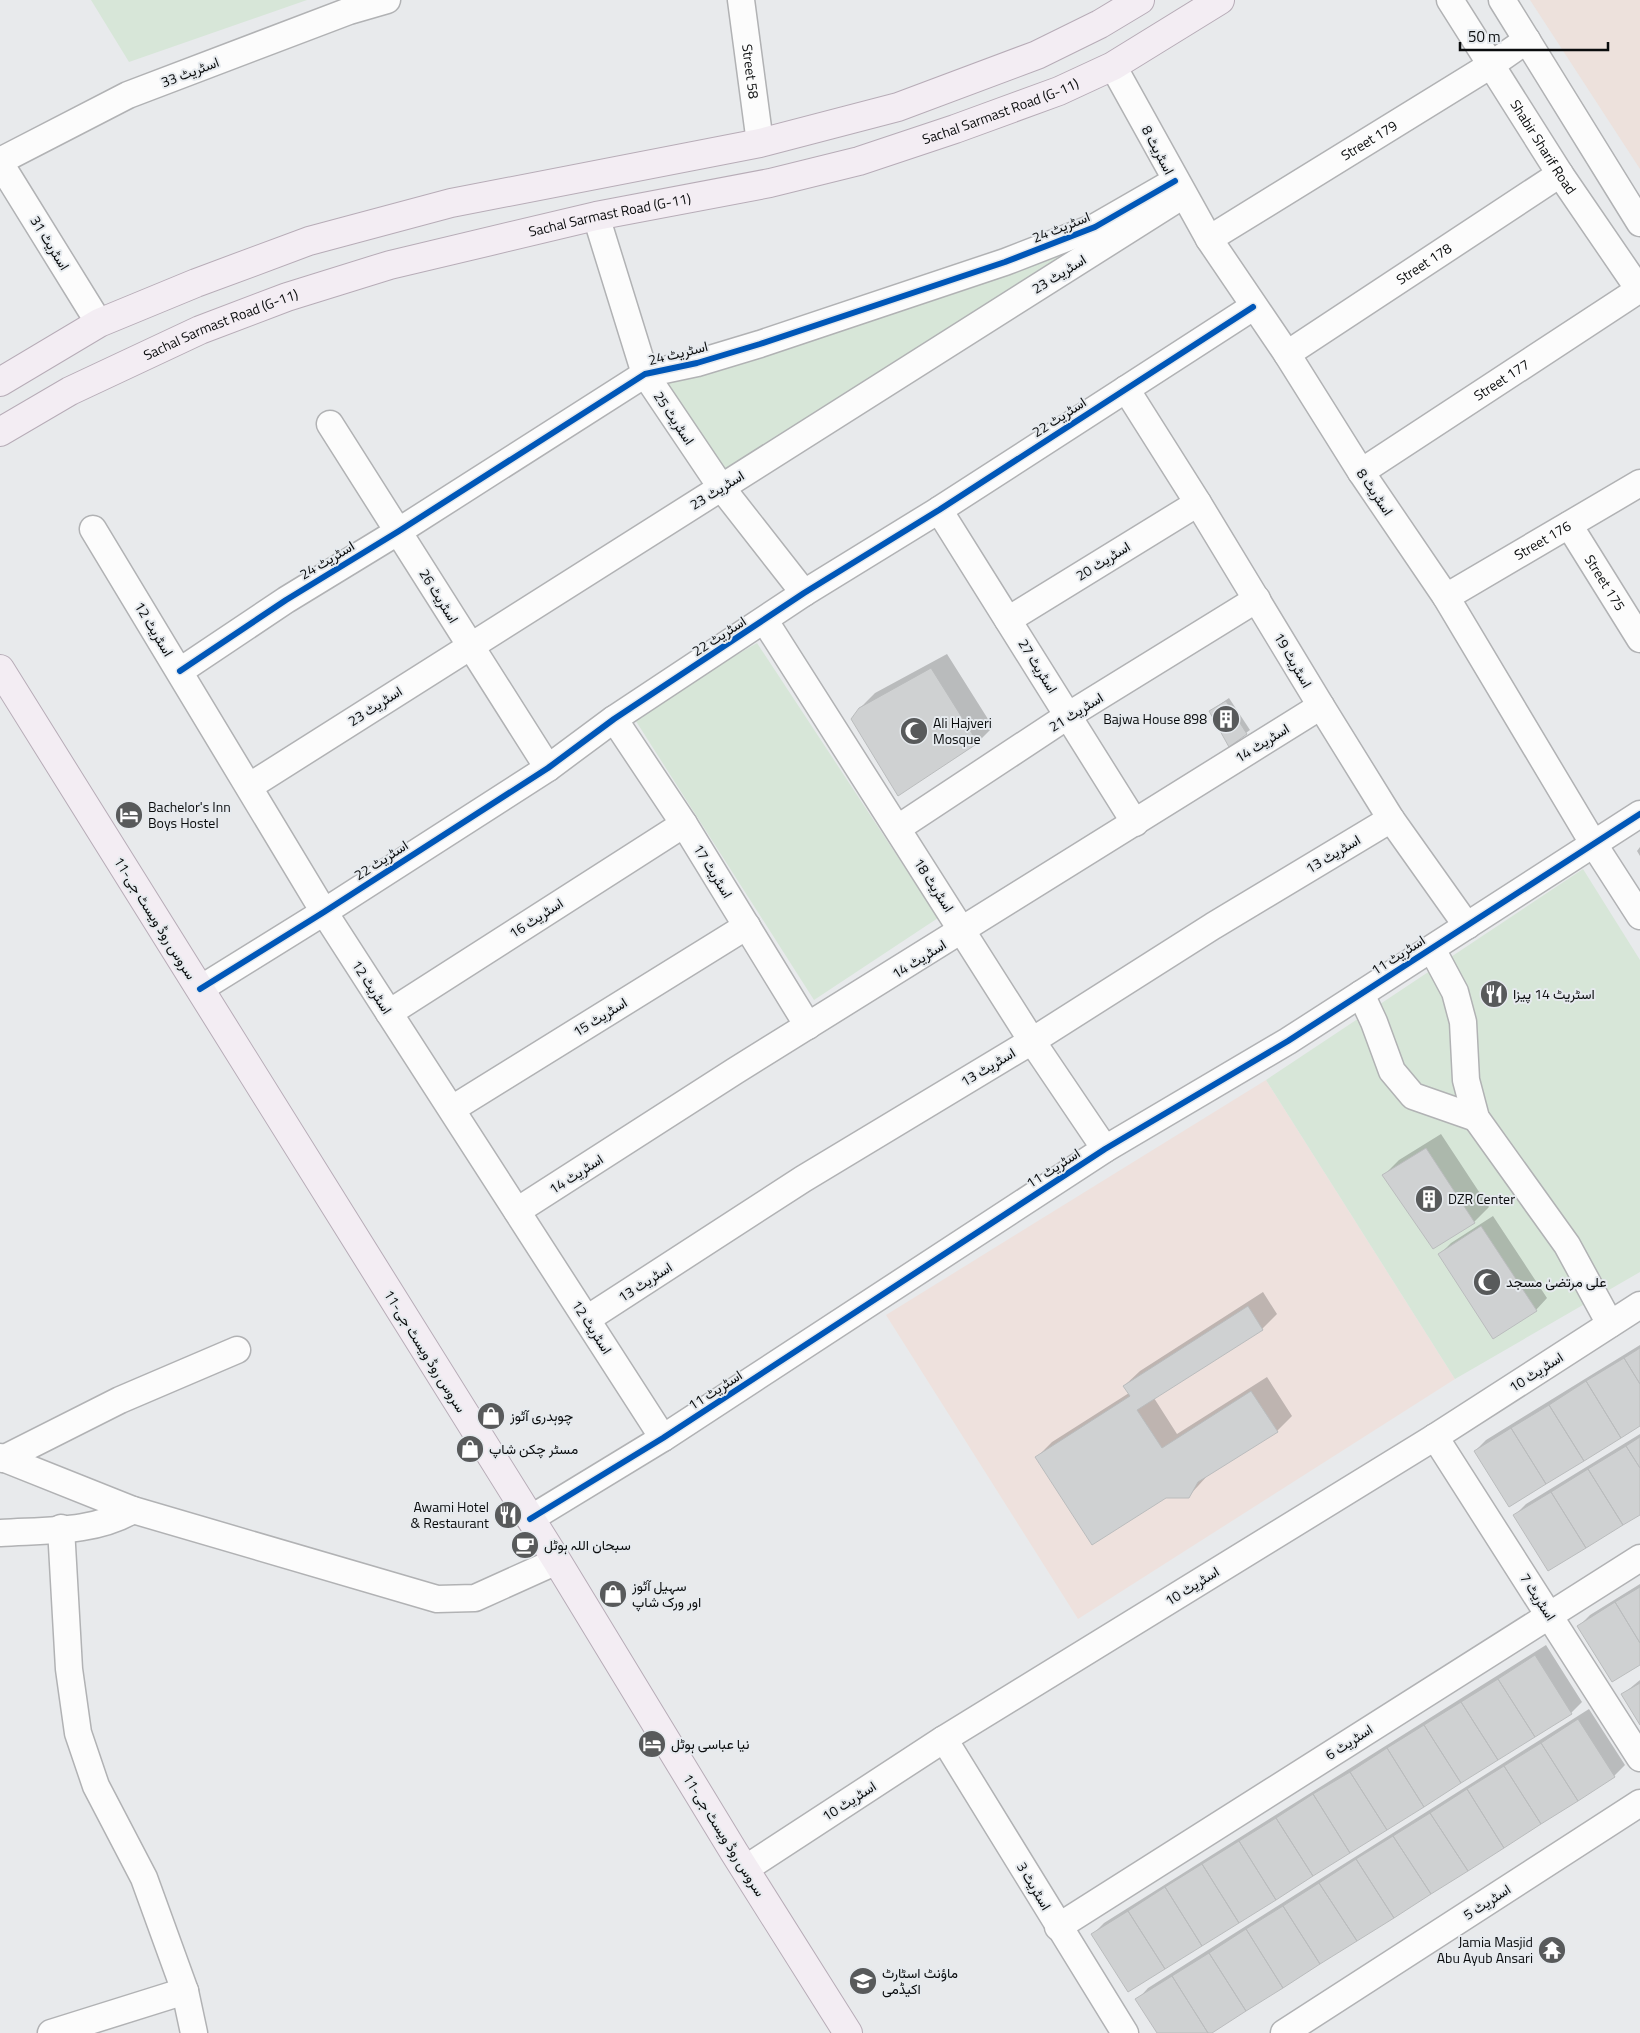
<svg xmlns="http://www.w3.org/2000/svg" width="1640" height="2033" viewBox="0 0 1640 2033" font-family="'Titillium Web',Vazirmatn,sans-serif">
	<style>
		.commercial { fill: #ede1dc }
		.education { fill: #eee1dd }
		.green { fill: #d7e6d8 }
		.shadow { fill: #0003 }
		.building { fill: #cfd1d2; stroke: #babcbd }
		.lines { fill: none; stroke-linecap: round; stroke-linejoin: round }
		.minor-casing { stroke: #b1b2b4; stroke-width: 29 }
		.major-casing { stroke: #b7acb7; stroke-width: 30 }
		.minor { stroke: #fcfcfc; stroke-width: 26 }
		.major { stroke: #f3edf3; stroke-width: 28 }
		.cycleway-casing { stroke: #e6eaee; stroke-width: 9 }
		.cycleway { stroke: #0057b8; stroke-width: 6 }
		.labels { text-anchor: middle; stroke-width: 4; stroke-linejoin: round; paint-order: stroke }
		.street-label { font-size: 14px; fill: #0a0c0d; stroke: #e6eaee }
		.poi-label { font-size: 14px; fill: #0a0c0d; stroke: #e6eaee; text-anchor: start }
	</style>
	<rect width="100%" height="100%" fill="#e8eaec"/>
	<path class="commercial" d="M1530,0h110v169z"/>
	<path class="education" d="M1266,1080l189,299 -377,240 -192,-304z"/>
	<path class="green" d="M91,0h216l-178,62z
		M1174,185l-451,297 -68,-105 58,-14z
		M757,643l181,275 -124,82 -182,-285z
		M1583,869l57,91v312l-185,107 -189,-299z"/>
	<path class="shadow" d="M947,654l46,73 -15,15 -79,52 -39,-86 15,-15z
		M1229,698l21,32 -21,15 -19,-34z
		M1640,847v9l-3,-5z
		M1441,1134l48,73 -15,15 -40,25 -50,-72 15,-15z
		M1493,1216l54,82 -11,12 -96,-56 11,-11z
		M1263,1292l14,22 -15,15 -108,69 23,36 90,-57 25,39 -15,15 -69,44 -20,22 -151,-40 15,-15 77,-49 -5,-7 16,-15z
		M1640,1345v80l-165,26 11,-11z
		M1640,1434v79l-125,2 11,-11z
		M1640,1584v79l-61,-37 11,-11z
		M1546,1645l36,57 -11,11 -478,221 11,-11z
		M1640,1680v42l-17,-28z
		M1589,1709l36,56 -11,11 -405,257h-51l-21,-33 11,-12z"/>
	<path class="building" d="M931,668l47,75 -80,53 -47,-77 8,-11z
		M1226,701l21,33 -18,13 -20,-36z
		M1426,1148l49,75 -42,26 -51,-74z
		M1481,1226l56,85 -44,28 -55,-85z
		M1248,1306l15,24 -126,80 25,38 89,-57 27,41 -80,50 -9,16h-23l-74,47 -57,-88 95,-61 -7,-10z
		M1640,1348v36l-16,-26z
		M1624,1358l16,26v42l-19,12 -35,-57z
		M1586,1381l35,57 -37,23 -35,-56z
		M1549,1405l35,56 -38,23 -35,-56z
		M1511,1428l35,56 -37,23 -35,-56z
		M1640,1437v31l-14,-22z
		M1626,1446l14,22v47l-17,10 -35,-56z
		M1588,1469l35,56 -37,23 -35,-56z
		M1551,1492l35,56 -38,23 -35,-56z
		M1640,1587v56l-25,-41z
		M1615,1602l25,41v22l-28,17 -35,-56z
		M1535,1655l37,59 -37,23 -37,-58z
		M1498,1679l37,58 -37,23 -37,-58z
		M1640,1683v42l-19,-31z
		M1461,1702l37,58 -37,23 -37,-58z
		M1578,1719l37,58 -37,24 -37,-58z
		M1424,1725l37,58 -37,24 -37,-59z
		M1541,1743l37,58 -37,23 -37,-58z
		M1387,1748l37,59 -37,23 -37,-58z
		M1504,1766l37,58 -37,24 -37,-59z
		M1350,1772l37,58 -37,23 -37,-59z
		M1467,1789l37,59 -36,23 -38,-58z
		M1313,1794l37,59 -37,23 -37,-58z
		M1430,1813l38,58 -37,23 -38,-58z
		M1276,1818l37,58 -37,24 -37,-59z
		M1393,1836l38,58 -37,24 -38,-59z
		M1239,1841l37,59 -37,23 -37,-59z
		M1356,1859l38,59 -37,23 -38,-58z
		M1202,1864l37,59 -37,23 -37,-59z
		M1319,1883l38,58 -37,23 -37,-58z
		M1165,1887l37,59 -37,23 -37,-58z
		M1283,1906l37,58 -37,24 -37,-59z
		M1128,1911l37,58 -37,23 -37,-58z
		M1246,1929l37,59 -37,23 -37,-58z
		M1209,1953l37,58 -34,22h-4l-36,-57z
		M1172,1976l36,57h-51l-22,-34z"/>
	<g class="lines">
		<defs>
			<g id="minor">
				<path id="s1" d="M741,0l19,143"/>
				<path id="s2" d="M1450,0l110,174 80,117"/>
				<path d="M1502,0l138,223"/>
				<path d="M1113,66l96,173 78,115 74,118 85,125 147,246 47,73"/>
				<path d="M0,161l128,-66 221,-84 38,-11"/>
				<path d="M0,163l99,160"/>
				<path d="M596,216l49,158 76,113 83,106"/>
				<path id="s3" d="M1209,239l282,-174 36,-25"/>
				<path id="s4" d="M1287,354l273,-180"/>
				<path d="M1126,389l72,114 123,203 70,113 76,107"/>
				<path d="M330,424l218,344"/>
				<path id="s5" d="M1361,472l279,-183"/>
				<path d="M939,510l196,313"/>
				<path id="s6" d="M1569,525l71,114"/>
				<path d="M93,529l231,383 339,526"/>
				<path id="s7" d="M1446,597l194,-114"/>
				<path d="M1008,620l190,-117"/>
				<path d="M765,621l267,420 73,108"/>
				<path d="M180,671l106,-71 113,-69 246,-157 52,-11 63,-19 245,-82 90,-35 80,-46"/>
				<path d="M614,719l70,105 124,202"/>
				<path d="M250,786l927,-587"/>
				<path d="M898,828l171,-113 188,-116"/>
				<path d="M1432,949l23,43 8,30 3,58 10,38 91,127 43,79"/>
				<path d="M200,989l124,-77 224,-144 66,-49 190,-126 135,-83 314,-203"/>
				<path d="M1361,994l13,28 18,49 21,25 63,22"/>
				<path d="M389,1013l295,-189"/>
				<path d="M452,1109l295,-183"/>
				<path d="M517,1211l218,-140 586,-365"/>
				<path d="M587,1319l216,-140 229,-138 181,-115 178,-107"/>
				<path d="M1435,1437l205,321"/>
				<path d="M0,1457l133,53 304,89 38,-1 82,-37"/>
				<path d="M3,1459l117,-59 117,-50"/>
				<path d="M530,1519l133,-81 442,-289 183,-108 352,-227"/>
				<path d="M61,1528l8,141 9,64 18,53 48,92 41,113 9,42"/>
				<path d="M0,1533c45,-3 94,0 133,-23"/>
				<path d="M944,1739l181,294"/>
				<path d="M745,1869l199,-130 491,-302 205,-132"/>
				<path d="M1058,1927l582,-369"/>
				<path d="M51,2033l134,-42"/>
				<path d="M1284,2033l356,-230"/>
			</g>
			<g id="major">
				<path d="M0,382l99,-59 97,-40 113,-42 142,-38 309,-60 138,-36 139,-52 63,-31 40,-24"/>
				<path id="s8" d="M0,432l70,-41 130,-61 87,-33 103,-32 206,-49 174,-33 89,-22 96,-32 104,-38 54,-25 107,-66"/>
				<path d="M0,669l557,892 177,291 114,181"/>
			</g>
		</defs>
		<use href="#minor" class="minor-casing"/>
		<use href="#major" class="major-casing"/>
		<use href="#minor" class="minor"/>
		<use href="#major" class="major"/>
		<defs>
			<path id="cycleway" d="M180,671l106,-71 113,-69 246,-157 52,-11 63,-19 245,-82 90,-35 80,-46
				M200,989l124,-77 224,-144 66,-49 190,-126 135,-83 314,-203
				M530,1519l133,-81 442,-289 183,-108 352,-227"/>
		</defs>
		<use href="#cycleway" class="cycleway-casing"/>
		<use href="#cycleway" class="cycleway"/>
	</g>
	<defs>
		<symbol id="building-disc" viewBox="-11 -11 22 22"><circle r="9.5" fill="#585a5b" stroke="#e6eaee"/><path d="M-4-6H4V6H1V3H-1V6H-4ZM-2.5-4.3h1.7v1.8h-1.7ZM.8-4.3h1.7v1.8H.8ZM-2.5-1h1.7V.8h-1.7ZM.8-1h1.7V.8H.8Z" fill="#fff"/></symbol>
		<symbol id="mosque-disc" viewBox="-11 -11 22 22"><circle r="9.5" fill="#585a5b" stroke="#e6eaee"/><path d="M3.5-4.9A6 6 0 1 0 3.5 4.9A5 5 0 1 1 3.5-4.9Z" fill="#fff"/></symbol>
		<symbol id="hotel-disc" viewBox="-11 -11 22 22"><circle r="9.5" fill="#585a5b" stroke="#e6eaee"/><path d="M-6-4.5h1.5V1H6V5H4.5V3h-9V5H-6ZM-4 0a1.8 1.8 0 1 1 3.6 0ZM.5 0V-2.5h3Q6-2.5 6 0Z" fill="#fff"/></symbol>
		<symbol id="restaurant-disc" viewBox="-11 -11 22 22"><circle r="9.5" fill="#585a5b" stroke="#e6eaee"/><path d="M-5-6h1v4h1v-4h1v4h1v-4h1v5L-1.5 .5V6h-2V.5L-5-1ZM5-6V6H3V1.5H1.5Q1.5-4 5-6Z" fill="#fff"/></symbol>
		<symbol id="shop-disc" viewBox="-11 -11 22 22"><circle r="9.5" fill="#585a5b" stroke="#e6eaee"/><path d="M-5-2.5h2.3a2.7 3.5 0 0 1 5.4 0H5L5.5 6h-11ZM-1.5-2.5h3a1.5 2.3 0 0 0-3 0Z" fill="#fff"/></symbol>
		<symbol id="cafe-disc" viewBox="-11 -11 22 22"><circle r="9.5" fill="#585a5b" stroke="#e6eaee"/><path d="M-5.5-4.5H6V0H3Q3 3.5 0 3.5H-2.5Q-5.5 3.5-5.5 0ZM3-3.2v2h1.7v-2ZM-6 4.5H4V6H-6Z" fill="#fff"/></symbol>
		<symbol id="temple-disc" viewBox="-11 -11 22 22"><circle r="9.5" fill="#585a5b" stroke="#e6eaee"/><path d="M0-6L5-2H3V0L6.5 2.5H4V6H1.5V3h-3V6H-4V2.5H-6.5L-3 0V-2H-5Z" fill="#fff"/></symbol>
		<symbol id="school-disc" viewBox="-11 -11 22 22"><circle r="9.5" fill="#585a5b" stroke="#e6eaee"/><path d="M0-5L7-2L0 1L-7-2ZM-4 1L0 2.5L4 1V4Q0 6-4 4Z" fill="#fff"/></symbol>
	</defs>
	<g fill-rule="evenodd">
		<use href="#building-disc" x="1210" y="703" width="32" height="32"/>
		<use href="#mosque-disc" x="898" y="715" width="32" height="32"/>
		<use href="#hotel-disc" x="113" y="799" width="32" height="32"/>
		<use href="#restaurant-disc" x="1478" y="978" width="32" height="32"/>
		<use href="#building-disc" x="1413" y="1183" width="32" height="32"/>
		<use href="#mosque-disc" x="1471" y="1266" width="32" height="32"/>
		<use href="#shop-disc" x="475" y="1400" width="32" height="32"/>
		<use href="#shop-disc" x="454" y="1433" width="32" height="32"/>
		<use href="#restaurant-disc" x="492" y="1499" width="32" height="32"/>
		<use href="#cafe-disc" x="509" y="1529" width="32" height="32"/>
		<use href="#shop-disc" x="597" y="1578" width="32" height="32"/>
		<use href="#hotel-disc" x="636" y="1728" width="32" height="32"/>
		<use href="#temple-disc" x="1536" y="1934" width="32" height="32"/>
		<use href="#school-disc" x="847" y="1965" width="32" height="32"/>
	</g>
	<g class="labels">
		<g class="street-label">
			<text dy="5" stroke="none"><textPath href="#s1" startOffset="72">Street 58</textPath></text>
			<text transform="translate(190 72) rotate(-21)" y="5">اسٹریٹ 33</text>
			<text dy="5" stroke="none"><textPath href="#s8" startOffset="1056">Sachal Sarmast Road (G-11)</textPath></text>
			<text dy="5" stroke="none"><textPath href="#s3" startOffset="188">Street 179</textPath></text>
			<text dy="5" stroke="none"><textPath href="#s2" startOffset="174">Shabir Sharif Road</textPath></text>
			<text transform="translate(1158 150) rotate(62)" y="5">اسٹریٹ 8</text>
			<text dy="5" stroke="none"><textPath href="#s8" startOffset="651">Sachal Sarmast Road (G-11)</textPath></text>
			<text transform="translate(1061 227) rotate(-22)" y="5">اسٹریٹ 24</text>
			<text transform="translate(50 243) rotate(58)" y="5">اسٹریٹ 31</text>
			<text dy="5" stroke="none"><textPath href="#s4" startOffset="164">Street 178</textPath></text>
			<text transform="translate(1059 274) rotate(-32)" y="5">اسٹریٹ 23</text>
			<text dy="5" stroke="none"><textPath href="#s8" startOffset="246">Sachal Sarmast Road (G-11)</textPath></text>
			<text transform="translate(678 353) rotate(-14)" y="5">اسٹریٹ 24</text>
			<text dy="5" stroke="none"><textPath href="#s5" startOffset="168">Street 177</textPath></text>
			<text transform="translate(1059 417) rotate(-33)" y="5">اسٹریٹ 22</text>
			<text transform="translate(674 418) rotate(56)" y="5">اسٹریٹ 25</text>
			<text transform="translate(717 490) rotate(-32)" y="5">اسٹریٹ 23</text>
			<text transform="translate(1375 492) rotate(56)" y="5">اسٹریٹ 8</text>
			<text dy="5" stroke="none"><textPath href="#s7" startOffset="112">Street 176</textPath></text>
			<text transform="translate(327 560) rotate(-31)" y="5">اسٹریٹ 24</text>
			<text transform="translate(1103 561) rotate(-32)" y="5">اسٹریٹ 20</text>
			<text dy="5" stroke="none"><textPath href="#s6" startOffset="68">Street 175</textPath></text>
			<text transform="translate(439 596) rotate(58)" y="5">اسٹریٹ 26</text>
			<text transform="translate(154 629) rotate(59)" y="5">اسٹریٹ 12</text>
			<text transform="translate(719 636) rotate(-33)" y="5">اسٹریٹ 22</text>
			<text transform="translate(1293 660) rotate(60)" y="5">اسٹریٹ 19</text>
			<text transform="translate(1038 666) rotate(58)" y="5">اسٹریٹ 27</text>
			<text transform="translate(375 706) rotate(-33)" y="5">اسٹریٹ 23</text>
			<text transform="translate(1076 712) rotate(-32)" y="5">اسٹریٹ 21</text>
			<text transform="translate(1262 743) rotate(-32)" y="5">اسٹریٹ 14</text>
			<text transform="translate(1333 854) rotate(-31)" y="5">اسٹریٹ 13</text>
			<text transform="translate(381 860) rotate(-33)" y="5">اسٹریٹ 22</text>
			<text transform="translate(713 871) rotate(58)" y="5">اسٹریٹ 17</text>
			<text transform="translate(934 885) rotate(57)" y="5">اسٹریٹ 18</text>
			<text transform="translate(155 918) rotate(58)" y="5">سروس روڈ ویسٹ جی-11</text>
			<text transform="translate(536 918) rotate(-33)" y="5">اسٹریٹ 16</text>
			<text transform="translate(1398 955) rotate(-33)" y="5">اسٹریٹ 11</text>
			<text transform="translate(919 959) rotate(-32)" y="5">اسٹریٹ 14</text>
			<text transform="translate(372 987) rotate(57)" y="5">اسٹریٹ 12</text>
			<text transform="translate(600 1017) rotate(-32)" y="5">اسٹریٹ 15</text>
			<text transform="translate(988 1067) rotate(-31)" y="5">اسٹریٹ 13</text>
			<text transform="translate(1053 1168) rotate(-33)" y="5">اسٹریٹ 11</text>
			<text transform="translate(576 1174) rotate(-33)" y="5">اسٹریٹ 14</text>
			<text transform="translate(645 1282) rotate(-33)" y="5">اسٹریٹ 13</text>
			<text transform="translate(592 1327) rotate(57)" y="5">اسٹریٹ 12</text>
			<text transform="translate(425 1351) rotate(58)" y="5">سروس روڈ ویسٹ جی-11</text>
			<text transform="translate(1536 1372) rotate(-33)" y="5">اسٹریٹ 10</text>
			<text transform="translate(715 1390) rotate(-33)" y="5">اسٹریٹ 11</text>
			<text transform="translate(1192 1586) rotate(-32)" y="5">اسٹریٹ 10</text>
			<text transform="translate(1538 1597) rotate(57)" y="5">اسٹریٹ 7</text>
			<text transform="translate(1349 1742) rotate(-33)" y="5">اسٹریٹ 6</text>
			<text transform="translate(849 1801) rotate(-33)" y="5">اسٹریٹ 10</text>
			<text transform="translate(724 1835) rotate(58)" y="5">سروس روڈ ویسٹ جی-11</text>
			<text transform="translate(1034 1886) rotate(59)" y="5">اسٹریٹ 3</text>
			<text transform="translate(1487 1902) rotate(-33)" y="5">اسٹریٹ 5</text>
		</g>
		<g class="poi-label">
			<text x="1207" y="724" text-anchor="end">Bajwa House 898</text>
			<text x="933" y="728">Ali Hajveri<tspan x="933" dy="16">Mosque</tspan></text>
			<text x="148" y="812">Bachelor's Inn<tspan x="148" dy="16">Boys Hostel</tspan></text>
			<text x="1513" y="999">اسٹریٹ 14 پیزا</text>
			<text x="1448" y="1204">DZR Center</text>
			<text x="1506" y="1287">علی مرتضیٰ مسجد</text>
			<text x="510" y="1421">چوہدری آٹوز</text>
			<text x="489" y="1454">مسٹر چکن شاپ</text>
			<text x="489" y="1512" text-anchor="end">Awami Hotel<tspan x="489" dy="16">&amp; Restaurant</tspan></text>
			<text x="544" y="1550">سبحان اللہ ہوٹل</text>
			<text x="632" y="1591">سہیل آٹوز<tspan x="632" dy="16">اور ورک شاپ</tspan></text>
			<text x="671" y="1749">نیا عباسی ہوٹل</text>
			<text x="1533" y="1947" text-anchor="end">Jamia Masjid<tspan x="1533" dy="16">Abu Ayub Ansari</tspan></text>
			<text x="882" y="1978">ماؤنٹ اسٹارٹ<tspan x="882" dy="16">اکیڈمی</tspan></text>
		</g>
	</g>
	<path d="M1460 42v8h148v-8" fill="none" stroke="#0a0c0d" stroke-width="2.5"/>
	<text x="1468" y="42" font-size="15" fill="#0a0c0d" stroke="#e6eaee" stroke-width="4" paint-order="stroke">50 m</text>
</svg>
